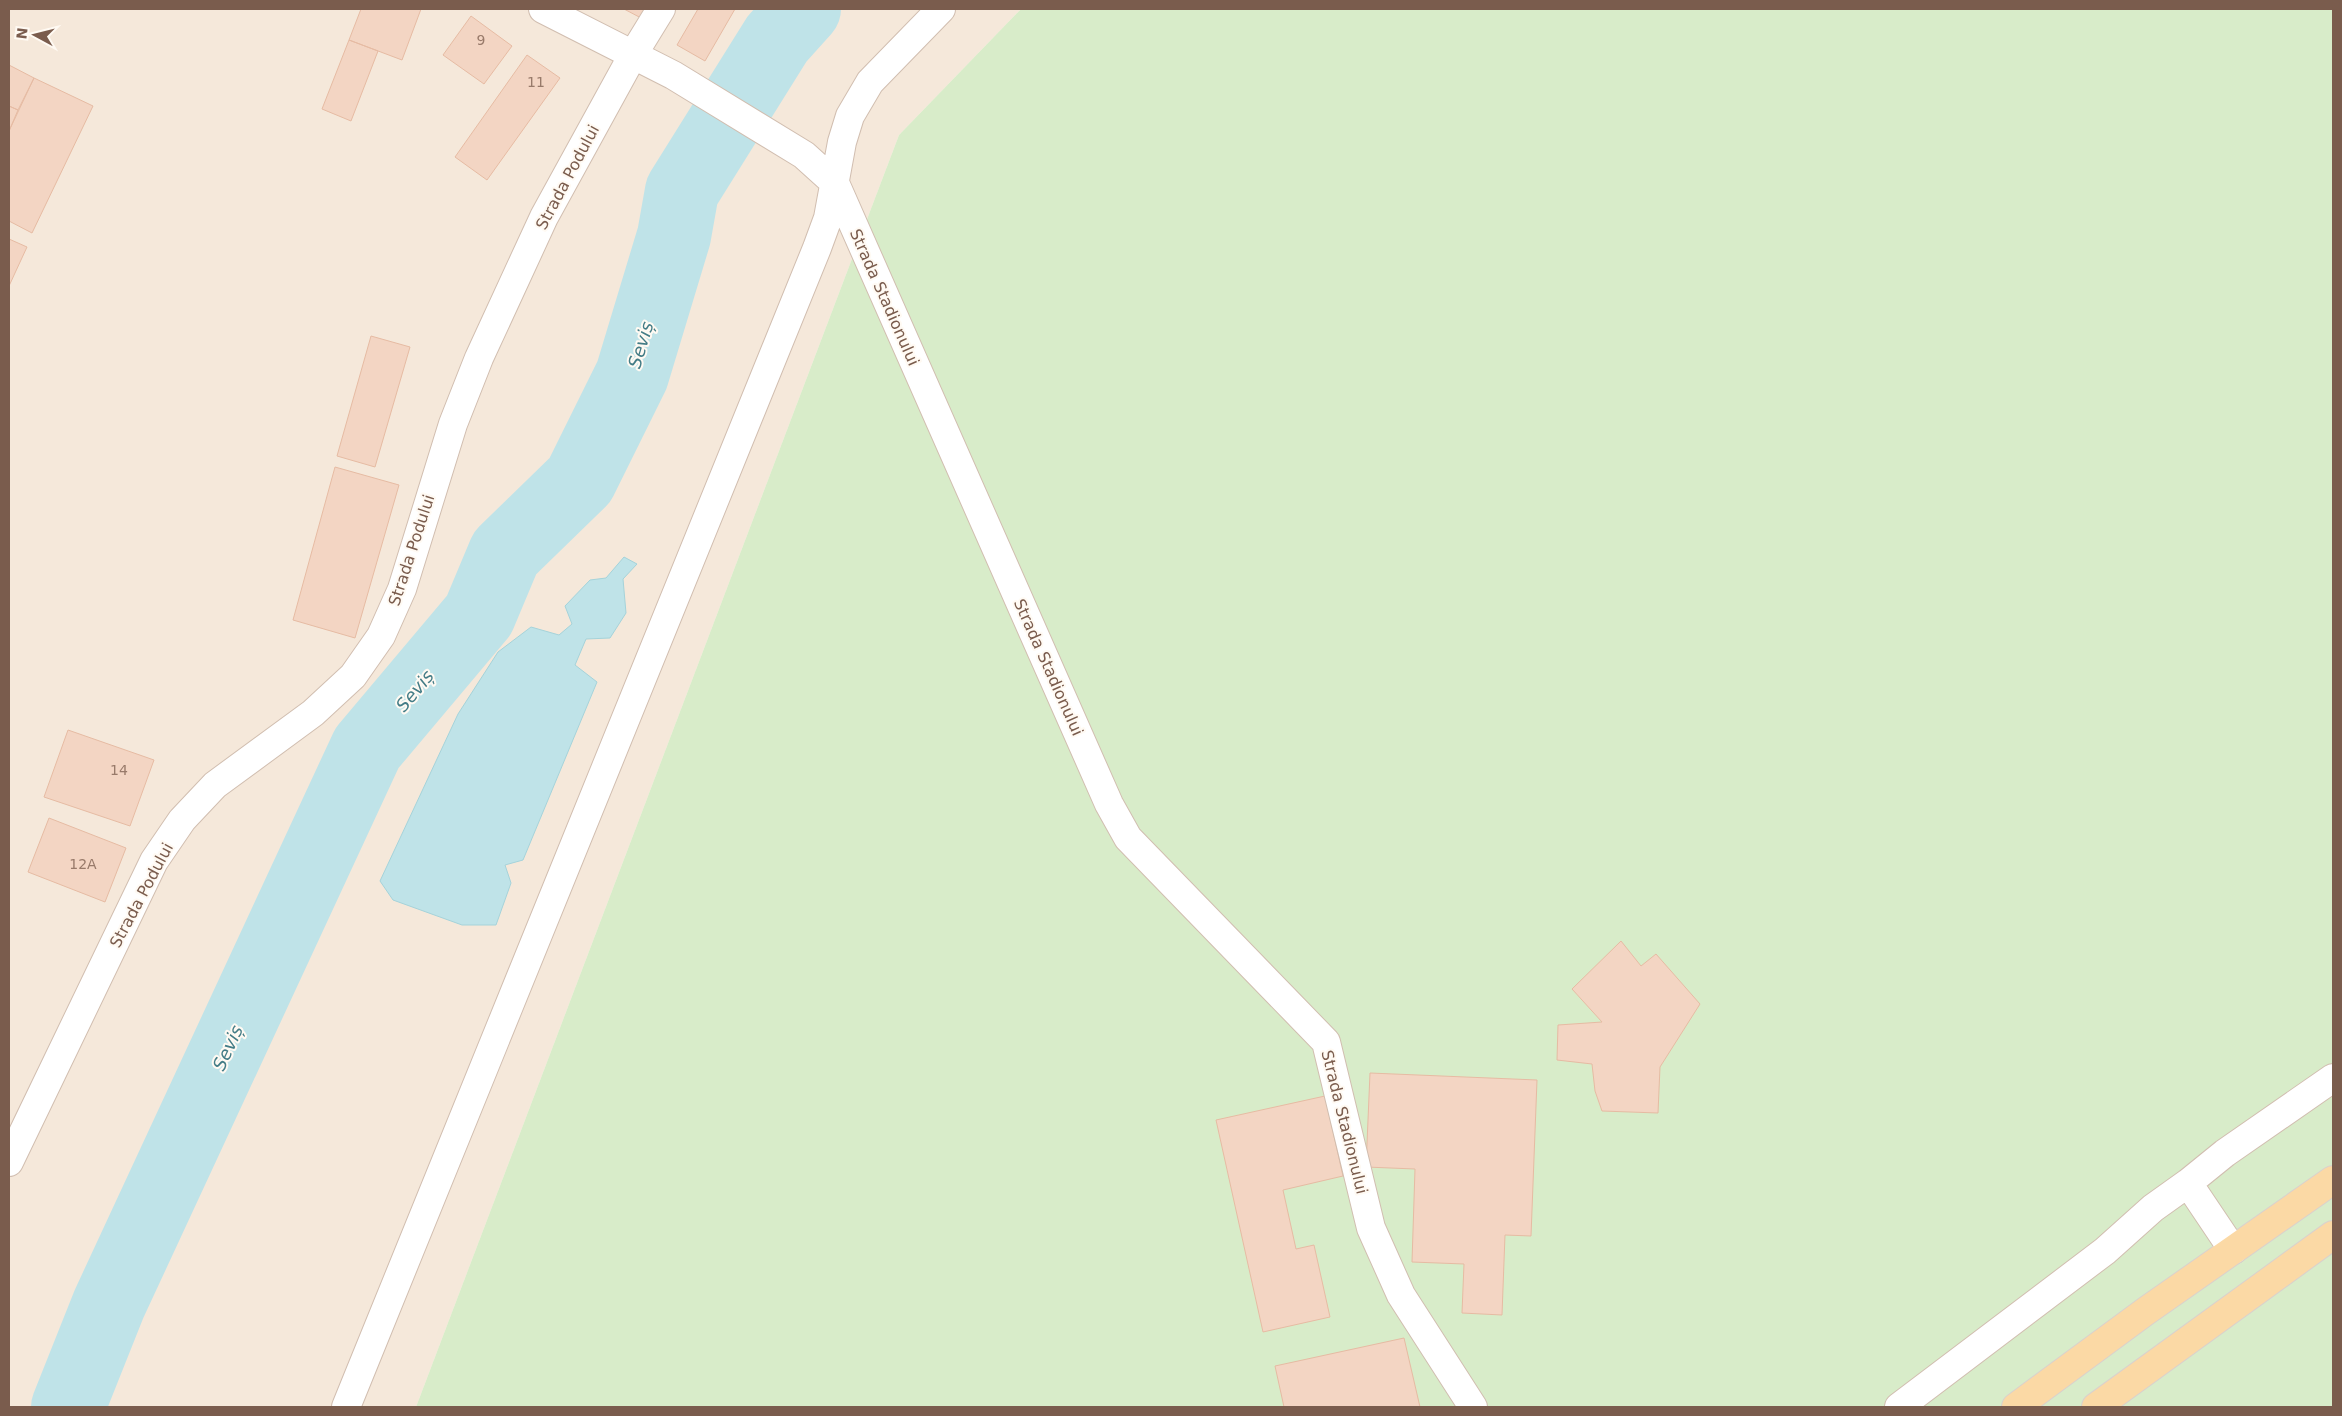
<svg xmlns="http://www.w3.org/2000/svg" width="2342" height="1416" viewBox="0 0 2342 1416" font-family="'DejaVu Sans',sans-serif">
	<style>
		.residential { fill: #f5e8da }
		.green { fill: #d8ecc9 }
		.water { fill: #bfe3e8; stroke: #a5d3da }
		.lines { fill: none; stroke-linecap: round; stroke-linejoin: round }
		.river { stroke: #bfe3e8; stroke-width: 74 }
		.building { fill: #f3d5c3; stroke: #e6bba3 }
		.minor-casing { stroke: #d1beb0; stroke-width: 30 }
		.major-casing { stroke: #dad1cd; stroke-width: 30 }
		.minor { stroke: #fff; stroke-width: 28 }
		.major { stroke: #fbd9a5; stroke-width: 28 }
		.labels { text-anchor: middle; stroke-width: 4; stroke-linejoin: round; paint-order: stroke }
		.number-label { font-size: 14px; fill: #987a6a }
		.street-label { font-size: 16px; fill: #7a5c4d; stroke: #fffaf3 }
		.water-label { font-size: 18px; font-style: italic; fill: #437c86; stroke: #fffaf3 }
	</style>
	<rect width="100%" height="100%" fill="#fdf6ec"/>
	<path class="residential" d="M9,9h1012l-122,126 -483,1272h-407z"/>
	<path class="green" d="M1021,9h1312v1398h-1917l483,-1272z"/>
	<path class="water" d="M624,557l13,7 -14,15 3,34 -16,25 -24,1 -11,26 22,17 -74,178 -18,5 6,18 -15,42h-34l-69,-25 -13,-19 78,-167 40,-62 33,-25 28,8 13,-11 -7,-18 25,-26 16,-2z"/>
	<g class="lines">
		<path class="river" d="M68,1407l41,-103 258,-556 112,-133 26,-62 75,-73 52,-105 42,-139 8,-45 95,-152 27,-30"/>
	</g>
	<path class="building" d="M361,9h60l-19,51 -53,-20z
		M624,9h24l-5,10z
		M698,9h37l-30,52 -28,-16z
		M471,16l41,30 -28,38 -41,-29z
		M349,40l29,11 -27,70 -29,-12z
		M527,55l33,23 -73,102 -32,-23z
		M9,65l25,13 -16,32 -9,-4z
		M34,78l59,28 -61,127 -23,-12v-90z
		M9,106l9,4 -9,21z
		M9,239l18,8 -18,39z
		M371,336l39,11 -35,120 -38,-11z
		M335,467l64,18 -44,153 -62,-18z
		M68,730l86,30 -24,66 -86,-29z
		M49,818l77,30 -21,54 -77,-30z
		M1621,941l20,25 15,-12 44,50 -40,63 -2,46 -56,-2 -7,-20 -3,-27 -35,-4 1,-35 44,-3 -30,-33z
		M1370,1073l167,7 -6,156 -26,-1 -3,80 -40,-2 2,-49 -52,-2 3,-93 -49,-2z
		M1325,1096l18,80 -60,14 13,59 18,-4 16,72 -67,15 -47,-212z
		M1404,1338l16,69h-136l-9,-41z"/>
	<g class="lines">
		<defs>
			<path id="minor" d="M543,9l130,66 131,80 31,28 274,621 19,34 198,204 45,186 30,67 72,112
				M9,1162l145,-301 28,-41 33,-35 98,-72 40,-37 28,-40 21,-47 51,-165 26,-66 65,-141 90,-164 27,-44
				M2188,1183l37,-30 108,-75
				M346,1407l471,-1159 11,-30 14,-76 8,-26 20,-34 71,-73
				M1899,1407l206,-156 48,-43 35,-25 45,67"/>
			<path id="major" d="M2016,1407l130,-96 187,-131
				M2096,1407l237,-172"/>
		</defs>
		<use href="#minor" class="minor-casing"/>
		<use href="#major" class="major-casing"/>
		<use href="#minor" class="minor"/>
		<use href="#major" class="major"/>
	</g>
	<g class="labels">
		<g class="number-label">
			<text x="481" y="45">9</text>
			<text x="536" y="87">11</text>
			<text x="119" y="775">14</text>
			<text x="83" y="869">12A</text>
		</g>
		<g class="street-label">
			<text transform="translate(567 177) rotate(-62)" y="6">Strada Podului</text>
			<text transform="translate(885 297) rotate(66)" y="6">Strada Stadionului</text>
			<text transform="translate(411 550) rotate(-72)" y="6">Strada Podului</text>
			<text transform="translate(1049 667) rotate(66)" y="6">Strada Stadionului</text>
			<text transform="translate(141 895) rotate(-62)" y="6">Strada Podului</text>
			<text transform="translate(1345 1122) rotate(76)" y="6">Strada Stadionului</text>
		</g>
		<g class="water-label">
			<text transform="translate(641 345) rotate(-73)" y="6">Seviș</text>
			<text transform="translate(415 691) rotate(-50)" y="6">Seviș</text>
			<text transform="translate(228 1048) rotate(-65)" y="6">Seviș</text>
		</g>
	</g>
	<rect width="2342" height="1416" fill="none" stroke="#7a5c4d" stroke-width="20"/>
	<g transform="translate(35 35) rotate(277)" stroke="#fffaf3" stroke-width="4" paint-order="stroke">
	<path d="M0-4L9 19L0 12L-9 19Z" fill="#7a5c4d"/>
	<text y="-8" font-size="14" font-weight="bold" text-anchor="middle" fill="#7a5c4d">N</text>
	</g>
</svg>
